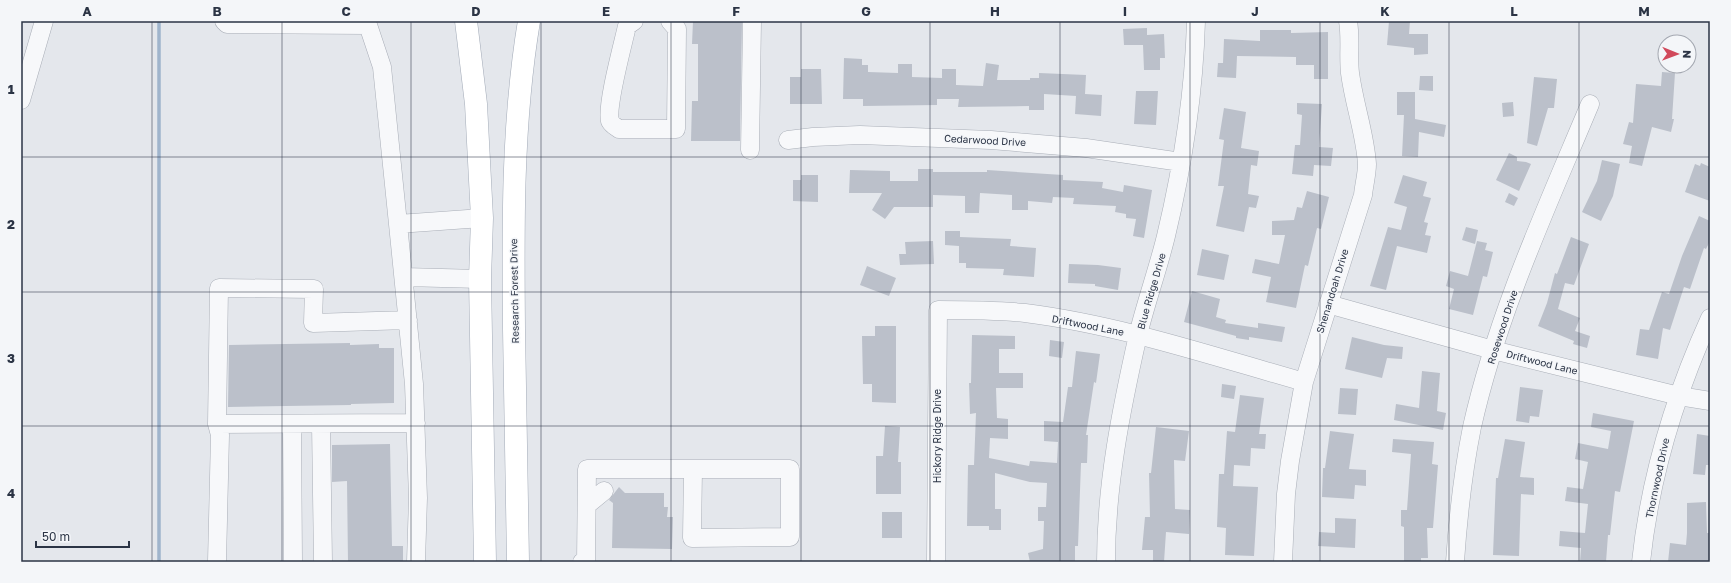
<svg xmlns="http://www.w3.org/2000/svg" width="1731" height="583" viewBox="0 0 1731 583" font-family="'Golos Text',sans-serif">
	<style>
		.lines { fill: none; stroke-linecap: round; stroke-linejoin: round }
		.stream { stroke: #9fb4cc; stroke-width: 3.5 }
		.building { fill: #bbc0ca }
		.minor-casing { stroke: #a9aeb7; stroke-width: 19 }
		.major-casing { stroke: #a3abb8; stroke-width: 23 }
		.minor { stroke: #f7f8fa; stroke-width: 18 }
		.major { stroke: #fff; stroke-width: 22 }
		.grid { fill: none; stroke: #2b3445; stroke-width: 1; stroke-opacity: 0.55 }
		.labels { text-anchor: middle; stroke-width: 3; stroke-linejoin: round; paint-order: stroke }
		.street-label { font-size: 10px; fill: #2b3445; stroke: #f4f6f9 }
		.neatline { fill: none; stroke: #2b3445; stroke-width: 1.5 }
		.grid-label { font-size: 13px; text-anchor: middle; font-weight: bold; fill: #2b3445 }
	</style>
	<rect width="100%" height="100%" fill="#e4e7ec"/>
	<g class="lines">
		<path class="stream" d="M159,21v541"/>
	</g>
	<path class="building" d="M693,21h49l-2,120h-49l1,-40h6v-57h-6z
		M1389,21h21l-1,13h19v20l-14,1v-7l-27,-3z
		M1147,28v7l17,-1 1,24h-5v12h-16l-1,-25h-19l-1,-16z
		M1260,30h31v3l37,-1v47h-14v-14h-18v-8l-59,-1 -1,22 -19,-1 1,-14h5l1,-24 36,2z
		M844,58l18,1v6h6v7l30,1v-9h14v13l30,1v-9h14v16l27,1 3,-23 13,2 -2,15h33v-2h9v-5l47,2 -1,19 17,1 -1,21 -26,-2 1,-18 -32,-2v16h-15v-4l-71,1 1,-8h-22v6l-74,1v-7h-20z
		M801,69h20l1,35h-32v-27h11z
		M1662,72l13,1 -3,46h2l-3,13 -19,-5 -10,39 -13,-3 3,-17 -9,-2 6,-22 4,1 3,-39 25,2z
		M1420,76h13v15l-14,-1z
		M1534,77l23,2 -3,29h-6l-11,38 -10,-3z
		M1136,91h22l-2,34 -22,-1z
		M1397,92h18v27l31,6 -2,12 -25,-5 -1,25 -16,-1 2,-41h-7z
		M1513,102l1,14 -11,1 -1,-14z
		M1297,103l25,1 -3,43 14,1 -2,18 -17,-1 -1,11 -21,-2 3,-29h5l2,-30 -5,-1z
		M1224,108l22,4 -5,36 18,3 -2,15 -6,-1 -3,29 11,2 -3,12 -7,-1 -5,25 -28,-6 8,-40h-6l6,-46 -5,-1z
		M1509,153l8,4v4l9,1 5,2 -12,27 -23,-11z
		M1602,160l18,4 -7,32 -12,25 -19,-9 15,-31z
		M1701,163l9,4v34l-25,-9 10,-28 5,2z
		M918,169h15v3h54v-2l76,5v5l40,2 -1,6 21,4 1,-7 28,5 -8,48 -11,-2 3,-17 -10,-1v-4l-11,-2 1,-6 -43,-2 1,-6 -21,-1 -1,6 -24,-2v9h-16v-15l-32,-2 -1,20h-14v-17l-32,-1v12h-39l-9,12 -13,-9 10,-17h-33l1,-23 40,1v10h28z
		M801,175h17v27l-25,-1v-21h8z
		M1403,175l24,7 -4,14 8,2 -7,24 4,1 -3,12 6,1 -4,17 -30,-7 -11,44 -16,-4 18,-59 13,3 6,-23 -13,-4z
		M1307,191l22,6 -8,32 -4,-1 -9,38 -3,-1 -9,43 -30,-6 5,-25 -19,-4 3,-14 24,5 6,-29h-13v-14l22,-1 3,-13 5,1z
		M1509,193l9,5 -4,8 -9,-4z
		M1699,216l11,5v20l-4,8 -2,-1 -14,41 -6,-2 -14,43 -7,-2 -5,31 -22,-4 4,-26 9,1 13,-38 7,2 13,-38z
		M1466,227l12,3 -3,14 -13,-4z
		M945,231h15v6l51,2 -1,7 26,2 -2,29 -31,-2 1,-6 -38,-1v-5h-7v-17l-14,-1z
		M1571,237l18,7 -15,41 -9,-2 -7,26 22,9 -5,13 15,5 -3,12 -14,-4 1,-3 -36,-15 9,-23 8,-30 2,1z
		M933,241l1,23 -34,1 -1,-11h7l-1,-12z
		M1477,241l10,2 -2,7 8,2 -6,25 -4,-1 -10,39 -24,-6 5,-20 -8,-3 4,-15 18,5z
		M1202,249l27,6 -5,25 -27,-5z
		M1069,264l29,1 23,3 -3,22 -23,-4v-2l-27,-1z
		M867,266l29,12 -7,18 -29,-11z
		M1192,291l28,8 -4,18 10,3 -1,3 33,5v-5l27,4 -3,15 -33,-5v3l-13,-2v-2l-52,-14z
		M875,326h21v77l-24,-1v-18h-9l-1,-48h13z
		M972,335l43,1v13h-16v24h24v15h-27l1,30 11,1v20l-18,-1 -1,20 40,8 1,-5 27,2 1,-21 -14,-1v-20l19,1 5,-35h4l4,-36 24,3 -4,29 -2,-1 -8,53h2l-1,28h-6l-3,83h-3v16h-45l-2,-9 15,-4 1,-28h-6v-14h8l1,-24 -17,-1 -35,-9v36h6v21h-12v-4h-22l1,-61h6l2,-52 -6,1 -1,-31h2z
		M1352,337l32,8 19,2 -1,12 -15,-1 -5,20 -37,-9z
		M1050,340l14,2 -2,16 -13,-2z
		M350,343v2l29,-1v4h15v55l-43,1v1l-123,2 1,-62z
		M1422,371l18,2 -3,38 9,2 -3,17 -49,-10 2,-16 23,4z
		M1222,384l14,2 -2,13 -13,-2z
		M1520,387l23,3 -4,27 -9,-1 -1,7 -13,-2z
		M1340,388l18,1 -2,26 -18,-1z
		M1240,395l24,3 -5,36h7l-1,15 -14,-1 -1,18 -16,-1 -1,21 25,1 -4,69 -29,-1 1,-27 -9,-1 2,-53h5l3,-43 8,1z
		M1593,413l41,8 -14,71 -5,-1 -5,44h-2l-2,27h-26l1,-14 -22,-2 1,-15 25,2 3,-29 -23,-3 2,-14 16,2 5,-27 -13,-3 3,-16 30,6 3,-18 -20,-4z
		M885,426l15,1 -2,35h3v32h-25v-38h7z
		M1156,427l33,4 -4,30 -11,-1 1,49 15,1 -1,24 -23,-2 -2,30h-11v-12h-11l3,-33h5l-1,-44h2z
		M1330,431l24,3 -5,35 17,1v16l-11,-1 -1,14 -32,-2 1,-29h2z
		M1697,434l13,2v29h-4l-1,10 -12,-1z
		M1393,439l41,3 -2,22 6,1 -5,63h-6l1,30h-7v4h-17v-35l-3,-1v-16h6l4,-56 -19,-2z
		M1505,439l20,3 -5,35 14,1v17l-13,-1 -2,62 -26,-1 3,-77h2z
		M390,444l2,102h11v16h-55l-1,-81 -15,1v-37z
		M619,487l6,6h39v14h4l-1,10h6l-1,32 -60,-1 1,-45 -4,-3z
		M1706,502l1,31h3v29h-42l2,-19 16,2 1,-12v-30z
		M882,512h20v26h-20z
		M1335,518l21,1 -1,29 -37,-2 1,-14 16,1z"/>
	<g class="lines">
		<defs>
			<path id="minor" d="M224,21l3,3 141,1 14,42 16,157 84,-6
				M634,21l-7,5c-4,18 -21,80 -17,95 2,4 6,6 9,8h57l1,-100 -7,-8
				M21,100l23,-79
				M788,140l25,-3 47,-2 131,5 95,8 95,14
				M750,150l2,-129
				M398,224l16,160 4,114 -2,64
				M404,277l76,2
				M1328,304l165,46 186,46 31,5
				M408,320l-95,3 1,-34 -95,-1 -2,136 199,-1
				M217,424l3,11 -3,127
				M292,424l1,138
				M321,424l2,138
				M587,505l17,-14
				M582,562h4l1,-93h203v68l-98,1 1,-69
				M936,562l2,-252c29,0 58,0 87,3 95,12 187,43 279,69
				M1106,562c0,-77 15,-152 32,-227 8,-33 20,-66 28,-99 17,-71 28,-142 30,-215
				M1283,562l3,-68 4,-33 14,-79 59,-187c1,-10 4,-21 4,-31 -2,-31 -13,-60 -17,-91 -2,-17 1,-35 -2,-52
				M1455,562c3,-45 8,-90 17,-135 25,-112 74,-218 118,-323
				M1641,562c9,-85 34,-167 69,-244"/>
			<path id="major" d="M466,21l10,83 6,114 -2,61 5,283
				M518,562c-1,-78 -3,-155 -4,-233 -1,-103 -2,-206 15,-308"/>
		</defs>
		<use href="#minor" class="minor-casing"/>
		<use href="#major" class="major-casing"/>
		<use href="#minor" class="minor"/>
		<use href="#major" class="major"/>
	</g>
	<path class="grid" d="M152,21v541M282,21v541M411,21v541M541,21v541M671,21v541M801,21v541M930,21v541M1060,21v541M1190,21v541M1320,21v541M1449,21v541M1579,21v541M21,157h1689M21,292h1689M21,426h1689"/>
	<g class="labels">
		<g class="street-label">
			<text transform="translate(985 140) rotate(3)" y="4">Cedarwood Drive</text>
			<text transform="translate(514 291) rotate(-91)" y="4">Research Forest Drive</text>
			<text transform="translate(1151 291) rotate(-74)" y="4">Blue Ridge Drive</text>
			<text transform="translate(1332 291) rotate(-73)" y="4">Shenandoah Drive</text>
			<text transform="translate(1088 325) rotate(11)" y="4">Driftwood Lane</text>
			<text transform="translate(1502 327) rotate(-72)" y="4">Rosewood Drive</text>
			<text transform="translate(1542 362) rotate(14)" y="4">Driftwood Lane</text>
			<text transform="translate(937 436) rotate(-90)" y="4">Hickory Ridge Drive</text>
			<text transform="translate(1657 478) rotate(-78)" y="4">Thornwood Drive</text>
		</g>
	</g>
	<rect width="1731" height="583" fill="none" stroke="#f4f6f9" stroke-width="44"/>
	<g transform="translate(1677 54) rotate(91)"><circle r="19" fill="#f4f6f9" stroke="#a4a8b1"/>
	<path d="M0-3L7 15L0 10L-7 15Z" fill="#d1495b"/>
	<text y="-6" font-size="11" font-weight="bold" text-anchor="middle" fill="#2b3445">N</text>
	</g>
	<path d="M36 541v6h93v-6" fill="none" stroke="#2b3445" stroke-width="2"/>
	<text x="42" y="541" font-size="12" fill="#2b3445" stroke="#f4f6f9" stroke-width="3" paint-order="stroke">50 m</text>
	<rect x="22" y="22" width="1687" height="539" class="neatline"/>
	<g class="grid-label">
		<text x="87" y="16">A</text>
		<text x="217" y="16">B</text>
		<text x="346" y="16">C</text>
		<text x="476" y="16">D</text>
		<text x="606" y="16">E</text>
		<text x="736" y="16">F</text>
		<text x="866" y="16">G</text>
		<text x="995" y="16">H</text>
		<text x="1125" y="16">I</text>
		<text x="1255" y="16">J</text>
		<text x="1385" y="16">K</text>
		<text x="1514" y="16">L</text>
		<text x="1644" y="16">M</text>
		<text x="11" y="94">1</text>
		<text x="11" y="229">2</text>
		<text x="11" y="363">3</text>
		<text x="11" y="498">4</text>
	</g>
</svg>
